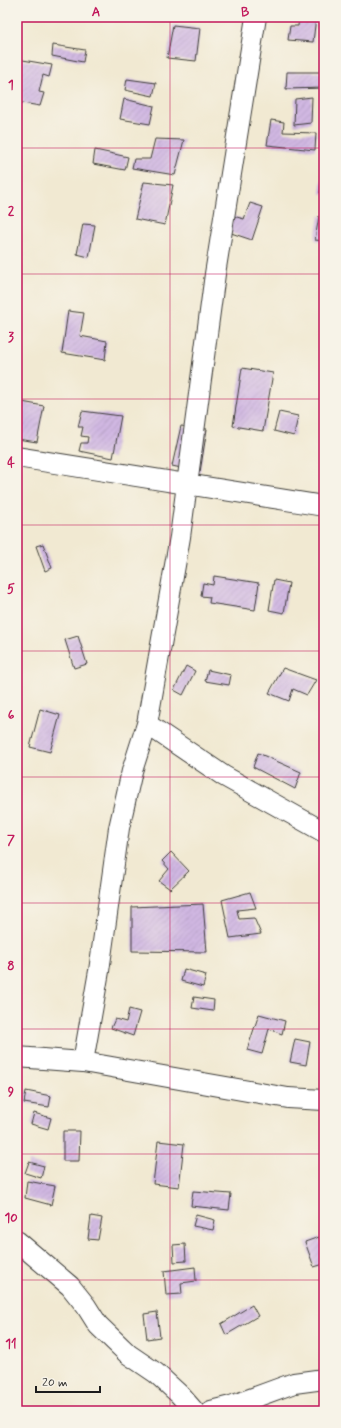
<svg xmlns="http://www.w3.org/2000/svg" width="341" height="1428" viewBox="0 0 341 1428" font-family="Mynerve,sans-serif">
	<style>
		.building { fill: url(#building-hatch) }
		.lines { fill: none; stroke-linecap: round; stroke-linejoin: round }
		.street-casing { stroke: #3c3b37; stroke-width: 22 }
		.street { stroke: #fff; stroke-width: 20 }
		.grid { fill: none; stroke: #c2185b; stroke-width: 1; stroke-opacity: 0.55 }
		.neatline { fill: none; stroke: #c2185b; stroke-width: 1.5 }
		.grid-label { font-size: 13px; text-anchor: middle; font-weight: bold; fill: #c2185b }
	</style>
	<defs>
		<pattern id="building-hatch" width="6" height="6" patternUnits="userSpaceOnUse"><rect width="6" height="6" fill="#d0b7e2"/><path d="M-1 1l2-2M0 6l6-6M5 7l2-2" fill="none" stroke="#b29dc1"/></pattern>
	</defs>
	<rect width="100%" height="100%" fill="#f7f3e8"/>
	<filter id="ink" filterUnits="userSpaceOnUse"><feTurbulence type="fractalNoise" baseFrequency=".025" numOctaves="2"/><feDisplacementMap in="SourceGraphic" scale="8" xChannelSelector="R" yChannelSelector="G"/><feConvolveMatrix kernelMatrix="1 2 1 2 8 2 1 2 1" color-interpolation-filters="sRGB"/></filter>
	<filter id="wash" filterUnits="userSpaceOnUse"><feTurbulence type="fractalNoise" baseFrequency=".012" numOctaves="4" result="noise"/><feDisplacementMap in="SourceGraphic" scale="16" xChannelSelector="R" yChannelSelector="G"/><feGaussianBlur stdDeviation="0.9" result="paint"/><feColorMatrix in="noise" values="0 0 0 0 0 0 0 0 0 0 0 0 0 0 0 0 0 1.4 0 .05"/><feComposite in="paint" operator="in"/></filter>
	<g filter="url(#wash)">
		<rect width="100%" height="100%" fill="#f1e9d2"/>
		<g id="blocks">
			<path class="building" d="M299,17h17l-3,25 -25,-2 2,-14h8z
				M173,25l27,3 -4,33 -29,-3z
				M53,45l32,5 -2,12 -31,-6z
				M17,59l35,6 -3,12 -6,-2 -4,17 5,1 -4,13 -23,-4z
				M287,72h37v16l-38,1z
				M127,79l29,4 -3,13 -28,-6z
				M312,97l-1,26 -17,2 1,-26z
				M124,99l30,7 -4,18 -30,-5z
				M271,120l13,2 -1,10 33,1 -1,17 -48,-5z
				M155,139l29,1 -9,35 -43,-7 2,-9h16z
				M95,150l33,7 -3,13 -32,-6z
				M323,171h1v23l-4,-1z
				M144,182l29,3 -8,40 -30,-6z
				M250,203l13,4 -11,33 -24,-8 5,-16 11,3z
				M319,216l5,1v24l-9,-1z
				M83,224l12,1 -6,32 -12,-3z
				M68,311l16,2 -4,23 27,5 -2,19 -43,-7z
				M242,368l31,5 -10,58 -30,-5z
				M22,402l22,4 -7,36 -20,-3z
				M82,411l39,5 -8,42 -34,-7 2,-8h6l1,-6 -7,-1 2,-9h-5z
				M279,412l19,4 -4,20 -20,-5z
				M181,426l26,3 -7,43 -28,-6z
				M43,544l9,24 -7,3 -9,-25z
				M214,576l45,7 -4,27 -46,-7 1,-6 -9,-1 2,-13 10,2z
				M274,580l15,3 -5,30 -15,-3z
				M78,636l9,28 -13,4 -9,-28z
				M186,666l9,5 -12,24 -9,-5z
				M283,668l33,12 -9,15 -14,-6 -4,12 -20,-8z
				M208,670l23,5 -2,10 -24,-4z
				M40,709l20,6 -10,37 -20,-5z
				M258,753l43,19 -6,17 -42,-22z
				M171,852l18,19 -19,18 -11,-8 10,-12 -7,-8z
				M250,892l6,16 -19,2 2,9 15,-1 7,16 -31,4 -8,-38z
				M203,904l4,48 -75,-1v-44z
				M184,969l22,6 -3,12 -22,-6z
				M194,997l20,3 -1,11 -21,-3z
				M129,1009l11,3 -7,24 -22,-8 4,-9 11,3z
				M259,1014l26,7 -3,13 -13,-5 -7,25 -15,-4z
				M295,1039l15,3 -4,23 -16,-3z
				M26,1091l25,5 -2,11 -25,-4z
				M34,1113l17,5 -3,11 -17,-5z
				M63,1131h17l-1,30h-16z
				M158,1141l26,3 -5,43 -26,-3z
				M29,1162l15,4 -3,12 -16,-5z
				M27,1181l28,5 -4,19 -26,-7z
				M193,1191l38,3 -2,16 -38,-4z
				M196,1215l19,5 -2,10 -20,-4z
				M91,1216l11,2 -4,22 -10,-1z
				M319,1237l5,13v14l-10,3 -9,-25z
				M185,1244l1,17 -12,1 -1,-17z
				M195,1267l1,14 -15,2 1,11 -16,1 -2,-24z
				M252,1305l6,11 -32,19 -5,-11z
				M157,1312l3,25 -13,2 -3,-25z"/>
		</g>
	</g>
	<g filter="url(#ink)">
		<use href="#blocks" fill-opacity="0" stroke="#3c3b37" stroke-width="1"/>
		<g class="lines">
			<defs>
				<path id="street" d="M17,457l307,49
					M147,724l77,52 100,56
					M17,1057l66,5 205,36 36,2
					M83,1062l16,-91 20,-143 13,-57 15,-47 33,-187 35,-263 41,-257
					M17,1241l53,45 16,20 12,19 30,29 28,19 24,22 14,16
					M211,1411l20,-5 63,-23 30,-4"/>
			</defs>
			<use href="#street" class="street-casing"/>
			<use href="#street" class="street"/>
		</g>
	</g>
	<path class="grid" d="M170,17v1394M17,148h307M17,274h307M17,399h307M17,525h307M17,651h307M17,777h307M17,903h307M17,1029h307M17,1154h307M17,1280h307"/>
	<rect width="341" height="1428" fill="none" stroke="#f7f3e8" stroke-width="44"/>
	<path d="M36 1386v6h64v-6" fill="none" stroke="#1c1c1c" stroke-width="2"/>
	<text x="42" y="1386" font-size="12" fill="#1c1c1c" stroke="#f7f3e8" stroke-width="3" paint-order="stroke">20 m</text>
	<rect x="22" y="22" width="297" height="1384" class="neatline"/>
	<g class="grid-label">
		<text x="96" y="16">A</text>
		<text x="245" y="16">B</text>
		<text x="11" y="89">1</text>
		<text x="11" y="215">2</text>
		<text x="11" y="341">3</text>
		<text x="11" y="467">4</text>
		<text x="11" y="593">5</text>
		<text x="11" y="719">6</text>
		<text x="11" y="844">7</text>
		<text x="11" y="970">8</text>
		<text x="11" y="1096">9</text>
		<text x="11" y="1222">10</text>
		<text x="11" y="1348">11</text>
	</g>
</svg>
